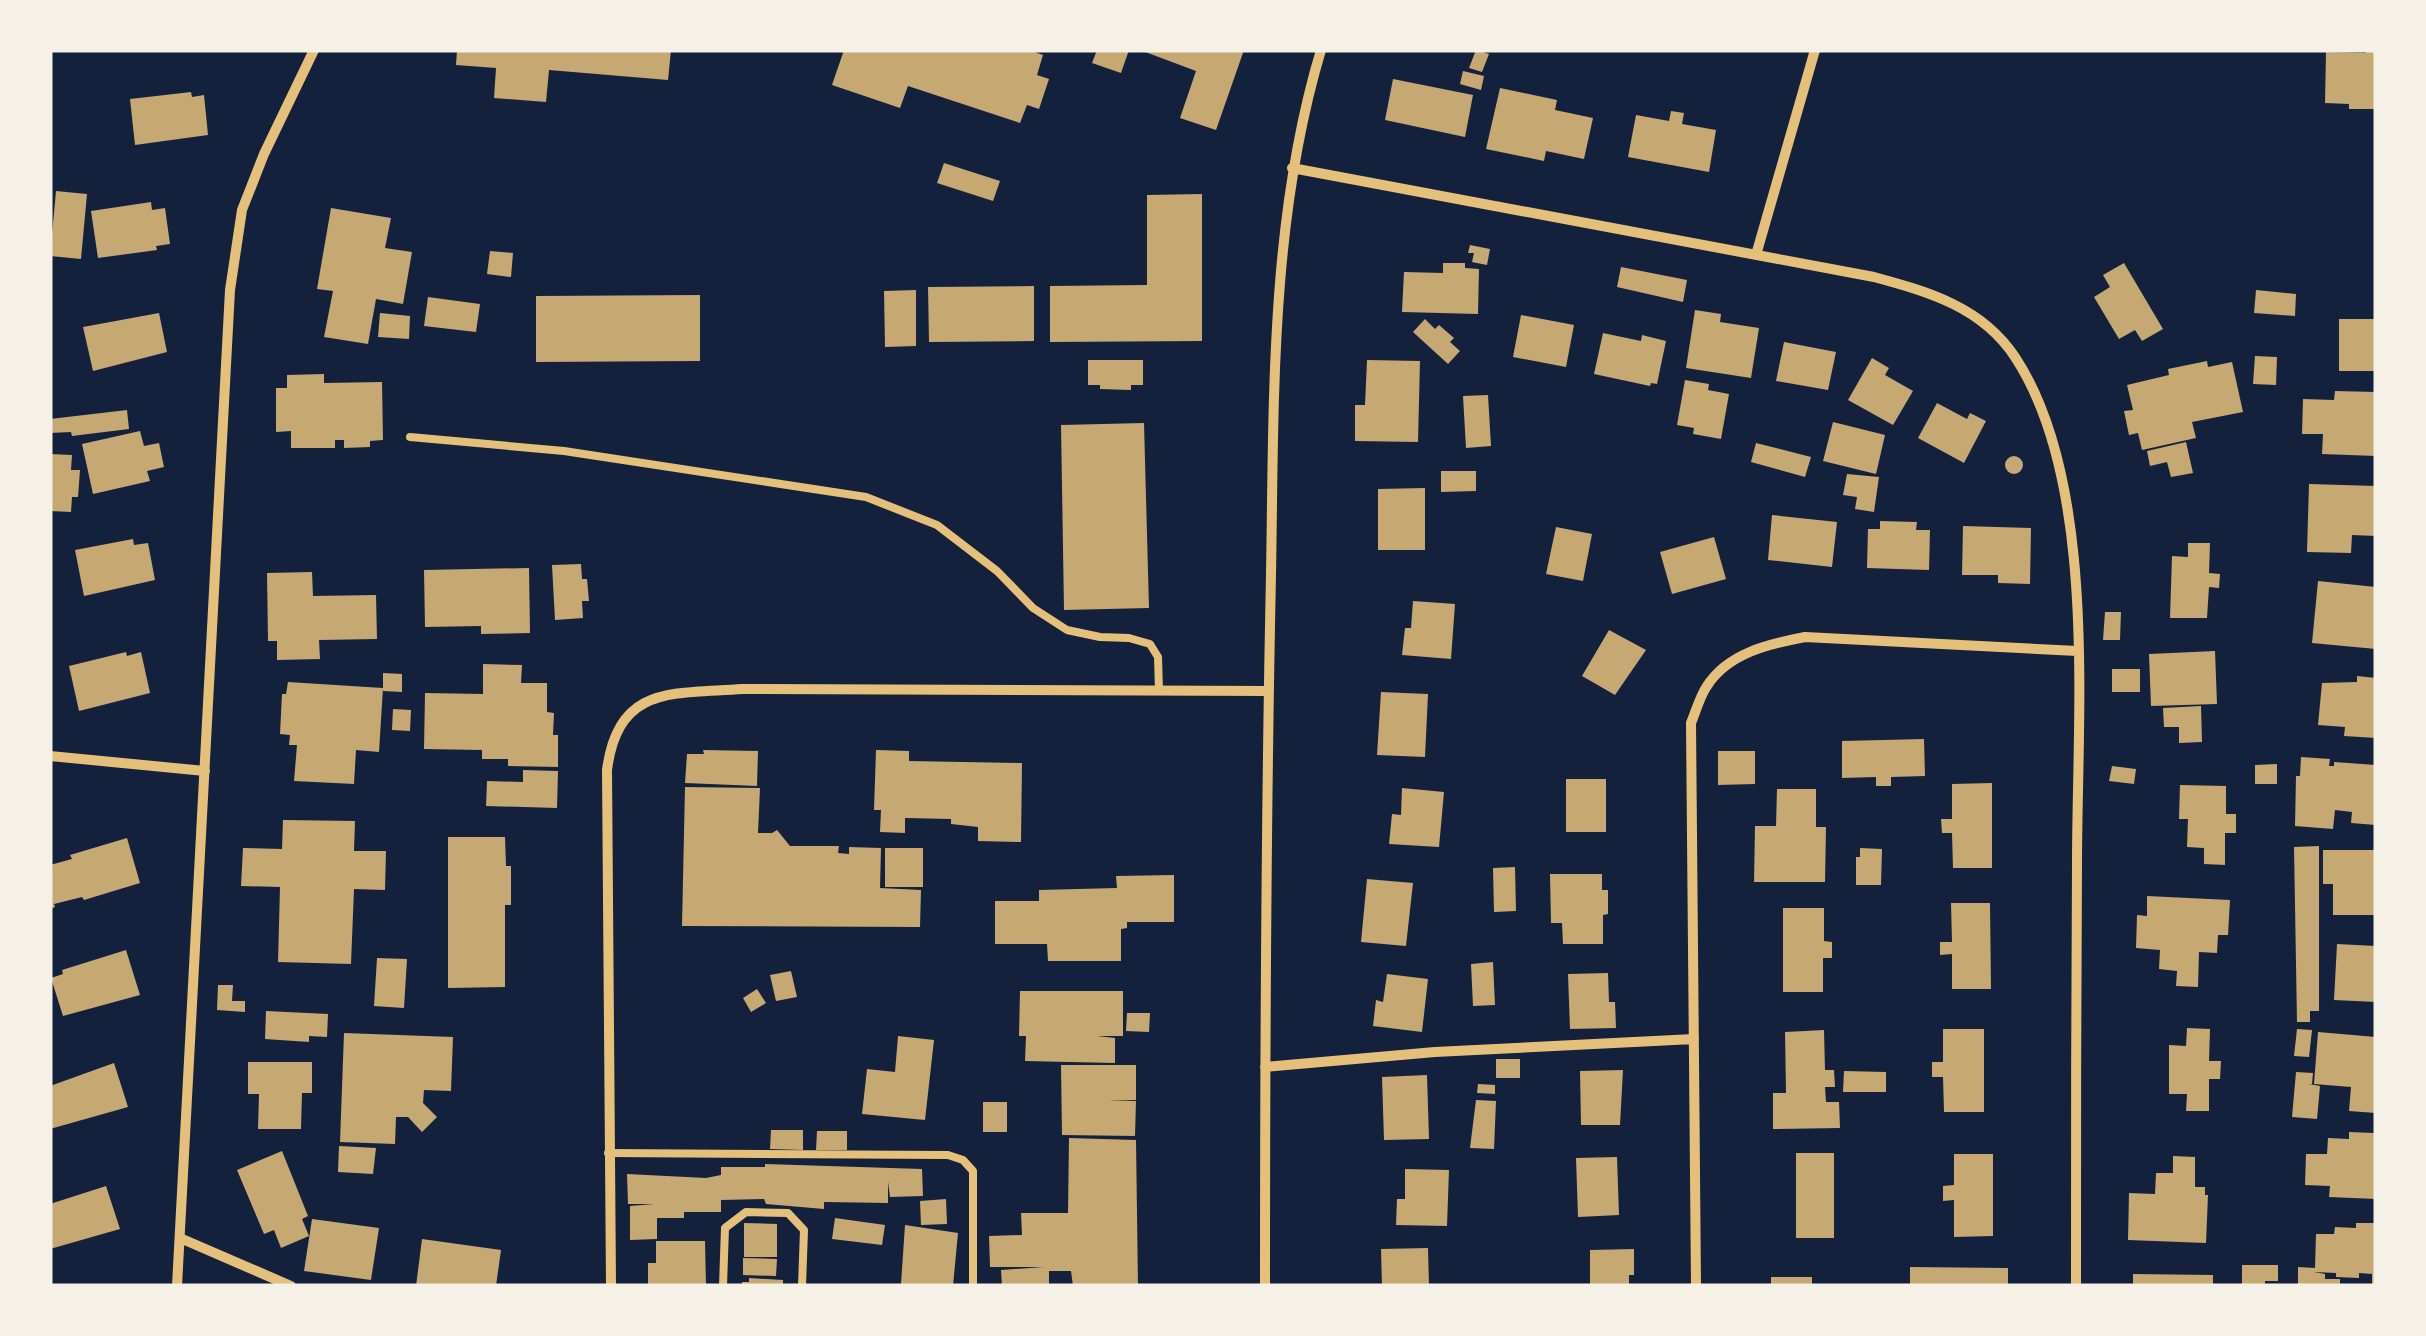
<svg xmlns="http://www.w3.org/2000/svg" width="2426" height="1336" viewBox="0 0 2426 1336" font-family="Karla,sans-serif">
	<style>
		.building { fill: #c6a872 }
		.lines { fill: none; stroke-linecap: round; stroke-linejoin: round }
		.service { stroke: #e5c07b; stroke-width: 8 }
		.minor { stroke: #e5c07b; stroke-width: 10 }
	</style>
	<rect width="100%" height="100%" fill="#14213d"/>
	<path class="building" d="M457,50h214l-3,30 -119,-10 -3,32 -52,-4 2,-30 -40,-3z
		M844,50h185l14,5 -6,20 12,4 -10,30 -12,-4 -7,18 -112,-37 -8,22 -68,-23z
		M1097,50h32l-8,23 -29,-10z
		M1140,50h104l-28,80 -36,-12 16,-47z
		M1476,50l13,4 -7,18 -13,-4z
		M2366,50h10v59h-27v-5l-24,-1 1,-51 40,1z
		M1463,71l21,5 -3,14 -21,-6z
		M1393,79l80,16 -8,42 -80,-17z
		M1500,88l57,12 -2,10 38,8 -9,41 -38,-8 -2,10 -58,-12z
		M191,92l1,5 12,-2 4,40 -73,10 -5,-46z
		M1671,111l13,2 -2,11 34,6 -7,42 -81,-15 8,-42 33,6z
		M944,163l56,18 -7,20 -56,-18z
		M56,191l31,3 -6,65 -31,-3z
		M1202,194v147l-152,1v-56l97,-1v-90z
		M151,202l1,8 13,-2 5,36 -14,2 1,4 -59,8 -7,-47z
		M331,208l60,10 -6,30 27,4 -9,52 -27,-5 -8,45 -44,-7 9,-46 -16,-2z
		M1470,245l20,4 -3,16 -15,-3 2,-9h-6z
		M490,251l23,2 -2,24 -24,-3z
		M1443,263h22v5l14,1 -1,45 -76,-2 2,-40 39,1z
		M2124,263l39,66 -21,12 -7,-11 -16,9 -25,-42 16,-10 -7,-12z
		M1621,267l66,13 -4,22 -66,-15z
		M1034,286v55l-105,1 -1,-55z
		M916,290v56l-31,1 -1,-56z
		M2256,290l40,4 -1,22 -41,-3z
		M700,295v66l-164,1v-66z
		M428,297l52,7 -4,28 -52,-6z
		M1695,310l26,4 -1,8 39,6 -8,50 -65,-10z
		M159,313l8,39 -74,19 -10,-44z
		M380,313l30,3 -1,23 -31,-2z
		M1521,315l53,10 -8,42 -53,-10z
		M1425,319l10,10 4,-4 15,13 -4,4 10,9 -12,13 -35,-32z
		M2339,319h37v52h-37z
		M1603,333l38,8 1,-6 24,6 -9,43 -6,-1 -1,3 -56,-12z
		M1784,342l52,10 -8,38 -52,-9z
		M2255,356l22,1 -1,28 -23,-1z
		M1872,358l17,10 -4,7 28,16 -20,34 -45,-25z
		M1088,360h55v25h-12v5l-31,-1v-4h-12z
		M1367,360l53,1 -2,81 -63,-1v-36h10z
		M2207,361l1,6 24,-5 11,50 -51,10 4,16 -54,12 -4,-17 -9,2 -5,-24 9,-1 -6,-25 42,-10 -1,-6z
		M324,374v9l58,-1 1,58 -13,1v6l-26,1v-8h-9v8h-44v-17l-15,1v-44h11v-13z
		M1685,380l24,4 -1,6 21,4 -8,45 -28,-5 1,-6 -17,-3z
		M2335,391l41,1v64l-54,-2 1,-20h-21l1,-35 31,1z
		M1488,395l3,51 -25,2 -3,-52z
		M1937,403l30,16 3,-6 16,8 -22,42 -46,-25z
		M127,410l2,19 -57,7 -1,-4 -21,1v-14z
		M1833,422l52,13 -9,39 -53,-13z
		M1144,423l5,185 -85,2 -3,-185z
		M140,431l4,15 15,-3 5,24 -17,4 3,10 -57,13 -11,-50z
		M2186,442l7,31 -22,4 -4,-15 -17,4 -3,-15z
		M1756,443l55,14 -6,20 -54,-15z
		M50,454l22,1 -1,15h9l-2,27h-6l-1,15 -21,-1z
		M2005 465a9 9 0 1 1 18 0a9 9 0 1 1-18 0Z
		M1441,471h35v20l-35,1z
		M1847,474l32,3 -5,35 -19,-3 2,-12 -14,-2z
		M2309,484l67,2v50l-24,-1 -1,18 -44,-1z
		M1425,488v62h-47v-61z
		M1772,515l65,7 -5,45 -64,-7z
		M1880,521l37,1 -1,8h14l-1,40 -62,-2 1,-39h12z
		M1963,526l68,2 -1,56 -32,-1v-8h-36z
		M1556,527l36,7 -9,47 -37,-7z
		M1714,537l12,42 -54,15 -12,-42z
		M133,539l1,6 14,-2 7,37 -71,16 -9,-46z
		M2188,543h22l-1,30 11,1 -1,14 -10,-1 -2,31h-37l2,-62 16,1z
		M581,564l1,15h5l2,22h-7l1,17 -28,2 -3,-55z
		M529,568l1,65 -49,1v-8l-56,1 -1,-57z
		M312,572l1,24 63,-1 1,44 -58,1 1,19 -43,1v-19h-9l-1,-68z
		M2318,581l58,6v62l-64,-6z
		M1413,601l42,3 -4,55 -49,-4 3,-27h6z
		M2105,612h16l-1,28h-17z
		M1609,630l37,20 -31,45 -33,-19z
		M2215,651l2,53 -66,2 -2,-52z
		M126,652l1,4 14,-4 9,41 -71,18 -10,-45z
		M483,664l39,1 -1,18h26v29l7,1 -1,22h5v32l-50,-1v-7h-26v-9l-58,-1 1,-56 58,1z
		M2112,669h28v23h-28z
		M383,673l19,1v18l-19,-1z
		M2357,676l19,2v60l-32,-2 1,-9 -27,-2 4,-42 35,-1z
		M288,682l95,6 -4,64 -23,-2 -2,34 -60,-3 3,-36h-8l1,-10 -10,-1 2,-40h4z
		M1381,692l47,2 -3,63 -48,-2z
		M2201,706l1,36 -23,1v-16h-15l-1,-19z
		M393,709l18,1 -1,21 -18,-1z
		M1924,739l1,37 -34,1v9h-15v-9l-34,1v-37z
		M703,750l55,1 -1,35 -72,-3 2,-29h17z
		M876,750l33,1v10l113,2 -1,79 -43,-1v-14l-27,-3v-5l-46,-1v15l-25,-1 1,-22h-7z
		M1718,751h37v33l-37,1z
		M2301,757l29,2 -1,7h5v-4l42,3v60l-25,-2 1,-11 -17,-2 -2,19 -38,-3 1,-50h4z
		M2277,764v20h-22v-19z
		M2112,766l24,3 -2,15 -25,-3z
		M523,770l35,1 -1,37 -71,-2 1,-25 36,1z
		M1566,779h40v53h-40z
		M1992,783v85h-39l-1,-35h-10l-1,-14h11v-35z
		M2180,785l46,1v28h10v19h-11v32l-21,-1v-16l-17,-1 1,-28h-9z
		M685,787l75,1 -2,45h14l5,-3 13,16h49l-1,7 11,1v-7l32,1 -1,40 41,2 -1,37 -238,-1z
		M1402,788l42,4 -5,55 -50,-3 3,-30 9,1z
		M1777,789h39v38h10l-1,55h-71l1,-56h21z
		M283,820l72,1 -1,30h32l-1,39 -31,-1 -3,75 -73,-2 2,-75 -39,-1 2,-38 39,1z
		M448,837h57l1,29h5v39h-6v82l-57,1z
		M127,838l13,45 -56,17 -2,-3 -28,7 1,3 -5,2v-44l22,-6 -2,-4z
		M2319,846v165h-9v11h-13l-3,-175z
		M885,848h38v39h-38z
		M1860,848l22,1 -1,36h-25v-28h4z
		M2323,850h53v65h-43v-31h-10z
		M1515,867l1,44 -22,1 -1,-44z
		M1550,874h52v16h6v24l-5,1v29h-40l-1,-21h-11z
		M1174,875v47h-47v6l-6,1v32h-73l-1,-17h-52v-43h44v-11l78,-2 -1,-12z
		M1367,879l46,4 -7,63 -45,-4z
		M2147,896l83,4 -2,35h-10l-1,18 -18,-1 -1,35 -22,-1 1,-15 -18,-2 1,-19 -24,-2 1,-33 10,1z
		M1951,903h39l1,86h-39v-35l-12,1v-13h12z
		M1783,908h41v33l8,1v16h-9v34h-40z
		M2337,944l39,2v56l-42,-2z
		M126,950l14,45 -77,21 -12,-38 12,-4 -1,-4z
		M377,958l30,1 -3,49 -30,-2z
		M1493,962l2,43 -22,1 -2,-42z
		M791,971l6,26 -21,4 -6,-26z
		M1608,973l1,29h6l1,26 -46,1 -2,-55z
		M1387,974l41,5 -6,53 -49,-6 3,-26 7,2z
		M218,985h15l-1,16h13v11l-28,-2z
		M757,989l9,14 -15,9 -8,-14z
		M1020,991h103v45h-26l18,2v25l-90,-2 1,-25h-7z
		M266,1011l62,3 -1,23 -18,-1v6l-44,-3z
		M1127,1013h23l-1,19 -23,-1z
		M2187,1028l23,1 -1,32h12l-1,18h-11v32h-23l1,-17h-18v-49l17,1z
		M1943,1029h41v83h-40l-1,-35h-11v-15h11z
		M2297,1029l15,1 -3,27 -15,-1z
		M1824,1030l1,40h9l1,17h-10l1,15h13l1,26 -67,1v-36h13l-1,-61z
		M2318,1032l58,5v76l-27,-2 2,-24 -37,-3z
		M344,1033l109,4 -2,54 -27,-1 -1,13 14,14 -15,15 -14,-15h-12l-1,27 -55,-2z
		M898,1036l36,4 -9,80 -63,-6 5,-45 28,3z
		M1496,1059h24v19h-24z
		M248,1062h64v31h-10l-1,36h-43l1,-35h-11z
		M114,1063l14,44 -78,22v-43z
		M1061,1065h75v35l-28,1h28l-1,35 -73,-1z
		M1623,1070l-3,55h-39l-1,-54z
		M1844,1071l42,1v20h-43z
		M2296,1072l17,1 -1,11h-3l11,2 -3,33 -25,-2z
		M1427,1075l2,64 -45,1 -2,-63z
		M1478,1084l17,1v9l-18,-1z
		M1476,1100l20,1 -2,48 -24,-1z
		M983,1102h24v30h-24z
		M771,1130h32v20l-33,-1z
		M817,1131h30v19h-31z
		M2349,1132l25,1 2,66 -47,-2 1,-11 -25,-1 1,-31h21l1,-16 21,1z
		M1069,1138l67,2 2,146h-65l-2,-15h-22v15h-47l-1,-16 43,-3h-54l-1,-31 33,-1 -1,-22h47z
		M339,1146l37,2 -3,26 -35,-2z
		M282,1151l26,65 -6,3 7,17 -28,12 -7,-18 -10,4 -27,-64z
		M1796,1153h38v85h-38z
		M1954,1154h39v82l-39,1v-37l-11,1v-15l11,-1z
		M2173,1156l22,1v30h10v8h3l-2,48 -78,-3 1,-47 26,1 1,-21h17z
		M1617,1157l2,58 -41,2 -2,-59z
		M765,1164l157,5 1,27 -33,1 -2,-15v21l-64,-1v7l-58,-5 -2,-5 -43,1v12h-37v6h-27v21l-27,1v-34l24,-2h-26l-1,-30 79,4 15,-3v-8h44z
		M1405,1169l44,1 -2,56 -51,-1 1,-26h8z
		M106,1186l14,43 -70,20v-45z
		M946,1199l1,25 -26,1 -1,-24z
		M835,1218l50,7 -3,20 -50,-6z
		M312,1219l67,9 -8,52 -67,-9z
		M744,1223l33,1v33h-33z
		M2356,1223h19l1,5v58h-4v-12l-13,-1v5l-23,-1v-4l-22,-1 11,2v5h15v7h-42v-19l17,1 1,-34h18l1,-7 21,1z
		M905,1225l53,8 -5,53 -52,-2z
		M422,1239l79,11 -5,36h-80z
		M656,1241h49l1,45h-58v-23h8z
		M1428,1248l1,38h-47l-1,-37z
		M1634,1249v26h-5v11h-39v-36z
		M743,1258l34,1 -1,17 -33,-1z
		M2242,1265h36v16h-13v5h-23z
		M1910,1267l98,1v18h-98z
		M2133,1274l80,1v11h-80z
		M1771,1277h41v9h-41z
		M749,1278l34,2v6h-41v-4h7z"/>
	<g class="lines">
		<path class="service" d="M410,437l154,14 302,46 71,28 60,46 36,37 34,22 33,7 29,1 21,6 8,13 1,34
			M608,1153l340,2 15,5 10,11v115
			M723,1286l2,-58 21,-16 42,1 16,17 -2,56"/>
		<path class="minor" d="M1292,168l582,109c55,15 108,30 141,80 83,126 62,358 62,505 -1,141 -1,283 -1,424
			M1756,255l59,-205
			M50,756l155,15
			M1265,1067l170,-15 259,-13
			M180,1238l111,48
			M177,1286l53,-996 12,-80 22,-56 50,-104
			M611,1286l-4,-516c11,-85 65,-76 135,-81l526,2
			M1265,1286c0,-237 1,-474 6,-711 3,-176 -1,-355 50,-525
			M1696,1286l-5,-563c5,-12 9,-27 16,-37 21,-33 62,-42 98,-49l272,14"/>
	</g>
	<rect width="2426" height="1336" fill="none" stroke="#f6f1e7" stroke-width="105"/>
</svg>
